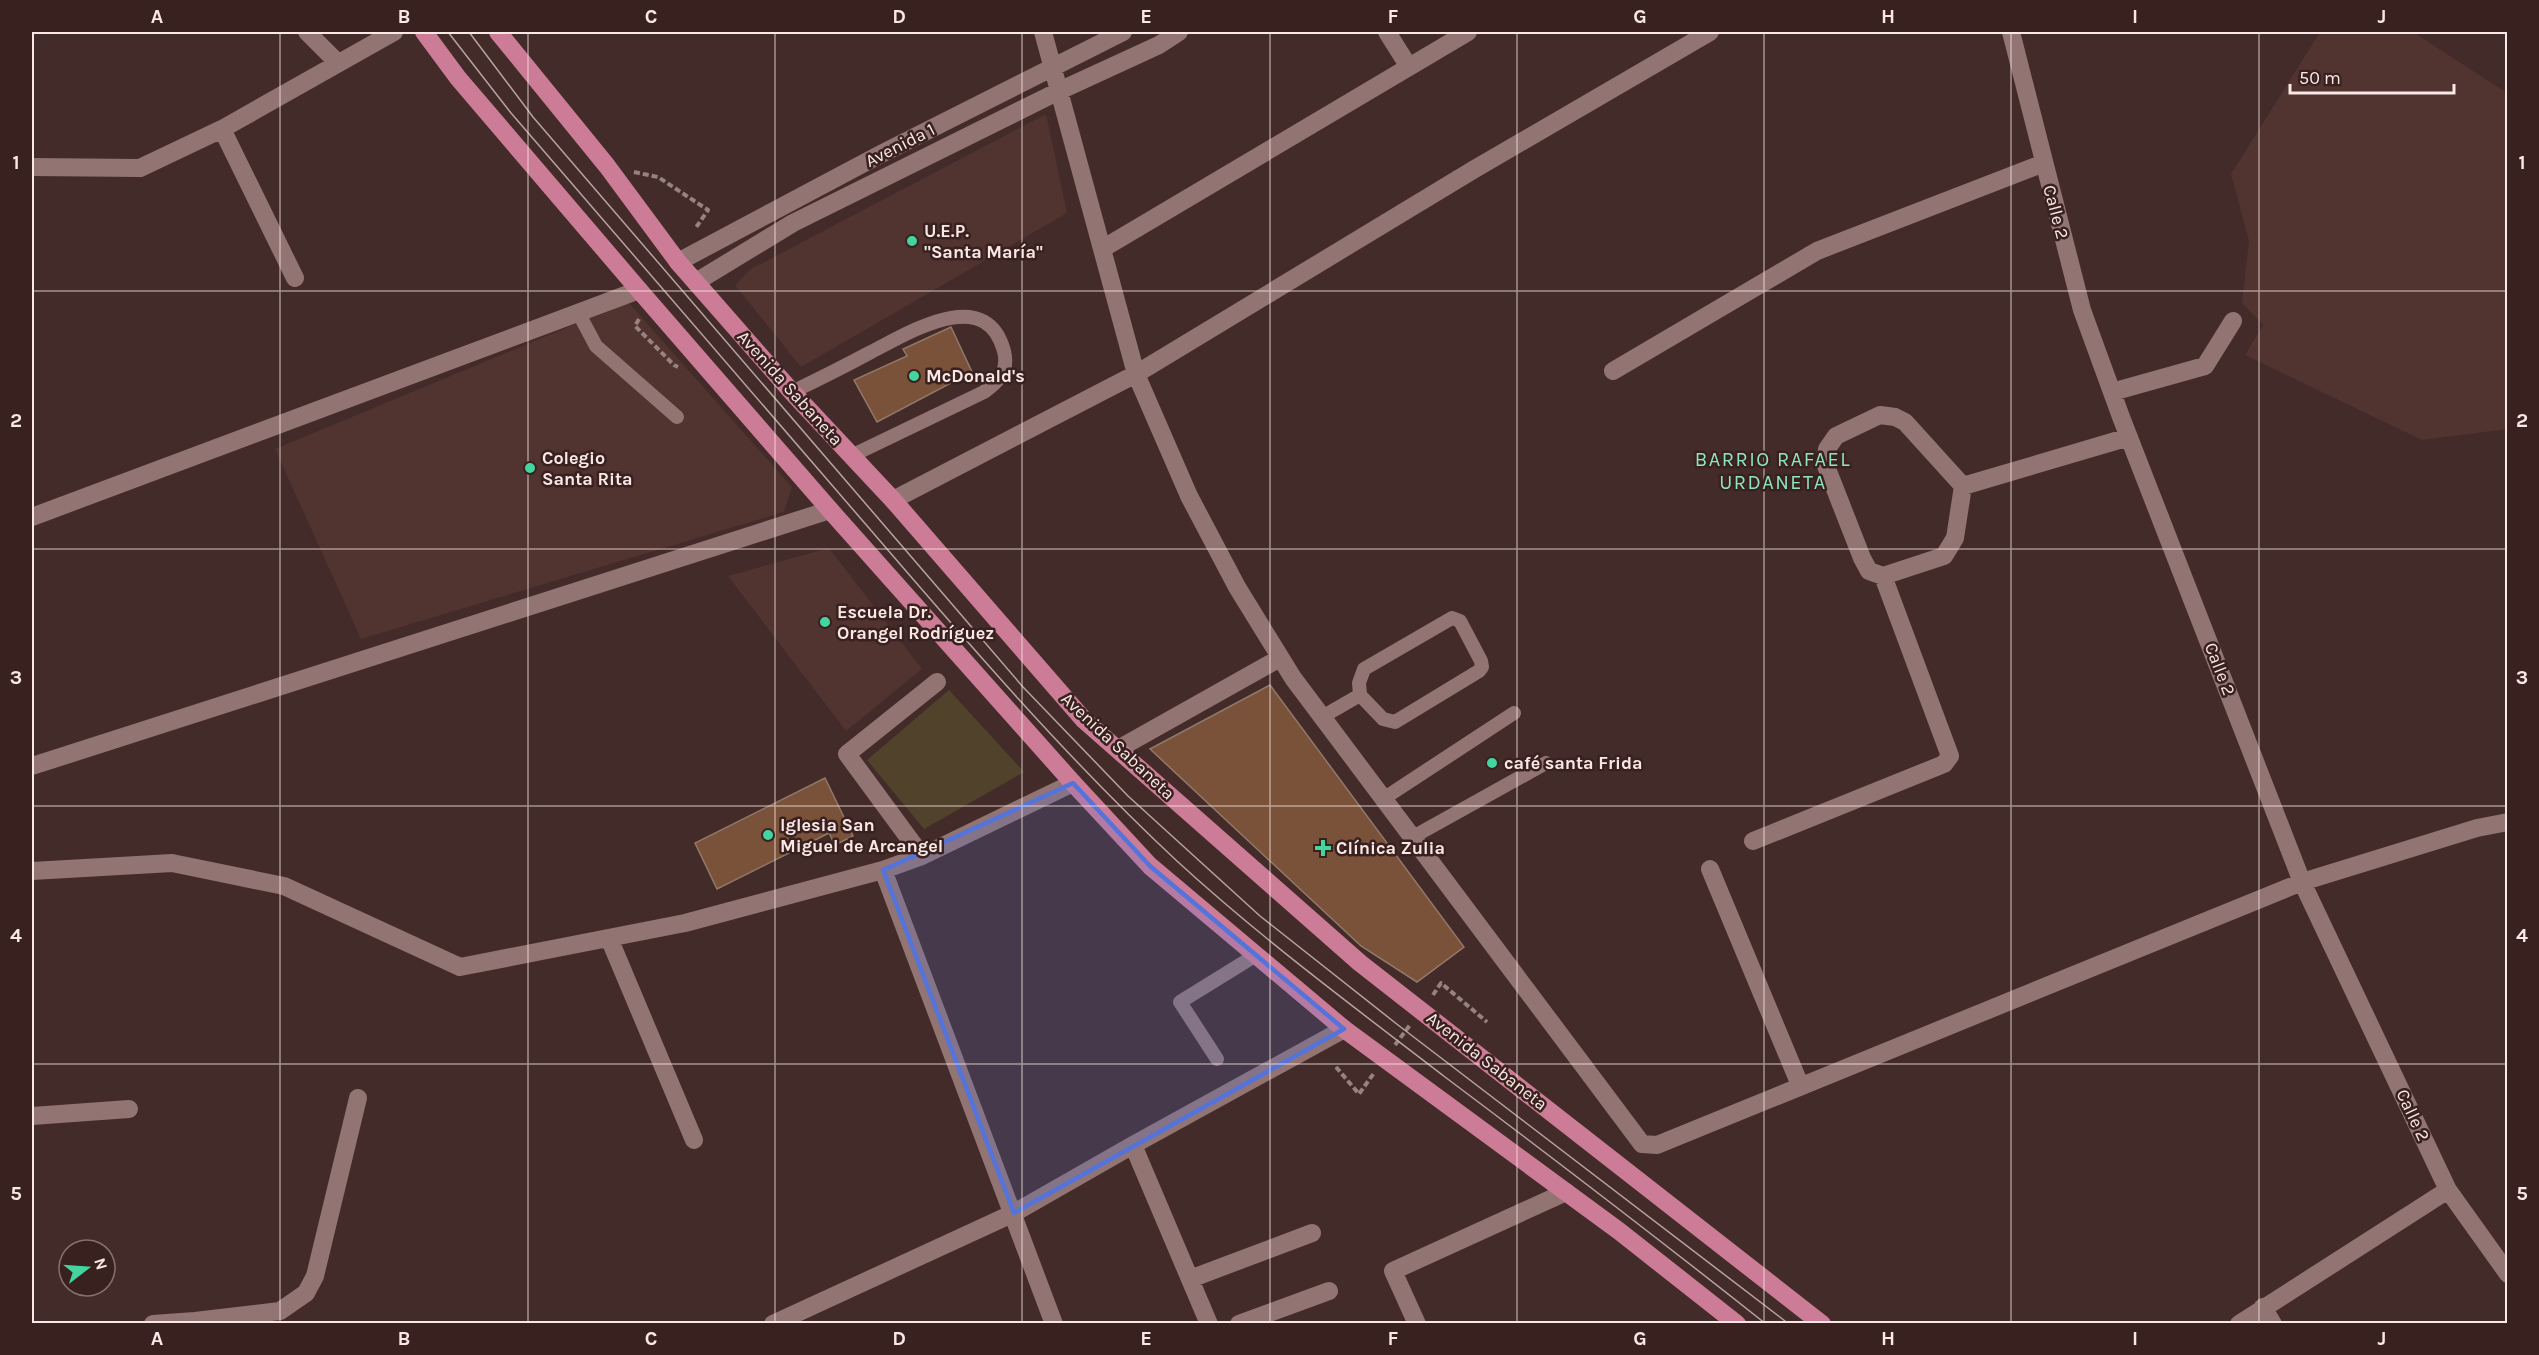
<svg xmlns="http://www.w3.org/2000/svg" width="2539" height="1355" viewBox="0 0 2539 1355" font-family="Karla,sans-serif">
	<style>
		.built { fill: #513330 }
		.green { fill: #51432b }
		.building { fill: #7a5239; stroke: #91796a; stroke-width: 1.5 }
		.lines { fill: none; stroke-linecap: round; stroke-linejoin: round }
		.path { stroke: #978280; stroke-width: 4; stroke-dasharray: 6 3; stroke-linecap: butt }
		.lane { stroke: #927472; stroke-width: 14 }
		.street { stroke: #927472; stroke-width: 18 }
		.primary { stroke: #cc7c96; stroke-width: 18 }
		.tram { stroke: #b7a3a1; stroke-width: 1.5 }
		.marked { fill: #5474dc; fill-opacity: 0.2; stroke: #5474dc; stroke-width: 4.5; stroke-linejoin: round }
		.grid { fill: none; stroke: #f9e8e6; stroke-width: 1.5; stroke-opacity: 0.55 }
		.poi-dot { fill: #44d4a0; stroke: #39211f; stroke-width: 2 }
		.labels { text-anchor: middle; stroke-width: 5; stroke-linejoin: round; paint-order: stroke }
		.street-label { font-size: 18px; fill: #f9e8e6; stroke: #39211f }
		.poi-label { font-size: 18px; font-weight: bold; fill: #f9e8e6; stroke: #39211f; text-anchor: start }
		.neighbourhood-label { font-size: 20px; letter-spacing: 1.5px; fill: #8fe5c0; stroke: #39211f }
		.neatline { fill: none; stroke: #f9e8e6; stroke-width: 2 }
		.grid-label { font-size: 20px; text-anchor: middle; font-weight: bold; fill: #f9e8e6 }
	</style>
	<rect width="100%" height="100%" fill="#432b29"/>
	<path class="built" d="M2320,32h93l94,61v336l-85,11 -177,-85 18,-30 -21,-22 7,-62 -18,-67z
		M1046,114l21,99 -266,154 -66,-82 16,-16z
		M628,302l164,185 -8,25 -423,127 -86,-190z
		M829,548l93,121 -76,62 -118,-155z"/>
	<path class="green" d="M949,690l75,82 -100,57 -57,-69z"/>
	<path class="building" d="M951,327l21,45 -95,50 -23,-42 53,-24 -4,-7z
		M1270,685l194,262 -47,35 -56,-36 -211,-197z
		M825,778l28,58 -18,9 -6,-12 -112,56 -22,-46z"/>
	<g class="lines">
		<path class="path" d="M634,172l24,5 50,33 -13,19
			M639,319l-4,7 39,39 4,2
			M1433,995l8,-12 46,39
			M1395,1045l15,-20
			M1336,1067l23,27 15,-21"/>
		<path class="lane" d="M579,314l17,32 81,71
			M792,392c27,-13 53,-26 79,-40 36,-18 115,-69 133,-1 5,20 -5,30 -20,41l-133,64
			M1322,717l38,-22 23,24 12,3 84,-51 3,-4 -1,-6 -21,-40 -8,-3 -88,51 -5,14 1,12
			M1383,799l131,-86
			M1411,838l135,-75
			M1217,1059l-37,-57 76,-47"/>
		<path class="street" d="M307,32l31,31
			M1043,32l93,342 53,122 48,91 56,91 349,466 15,1 645,-263 175,-54 31,-6
			M1387,32l22,35
			M2011,32l71,278 39,107 181,465 146,308 60,84
			M222,129l73,149
			M32,167l108,1 82,-39 172,-97
			M1102,249l366,-217
			M678,262l203,-108 242,-122
			M696,282l97,-59 266,-132 100,-46 20,-13
			M1613,371l204,-120 227,-88
			M2112,392l93,-26 28,-45
			M1880,415l15,2 10,5 58,64 -8,52 -11,18 -61,20 -14,-5 -7,-13 -36,-92 1,-17 9,-13z
			M1963,486l166,-49
			M893,500l243,-126 337,-204 237,-138
			M32,517l607,-227
			M1118,749l162,-91
			M32,766l798,-256
			M1753,841l191,-77 6,-8 -67,-180
			M922,856l-75,-102 90,-72
			M1710,869l90,216
			M883,870l171,454
			M32,871l140,-8 112,23 176,81 225,-44 198,-53 39,-14 151,-73
			M609,938l85,202
			M32,1116l97,-7
			M1133,1145l76,179
			M1190,1279l122,-46
			M2263,1307l10,17
			M153,1324l42,-3 85,-10 26,-18 9,-17 43,-178
			M773,1324l241,-111 119,-68 211,-116
			M1239,1324l90,-33
			M1417,1324l-24,-53 173,-79
			M2239,1324l209,-134"/>
		<path class="primary" d="M424,32l34,46 181,212 191,220 243,273 77,83 194,163 275,202 118,93
			M498,32l109,134 71,96 114,130 101,108 191,220 276,243 462,361"/>
		<path class="tram" d="M448,32l63,81c115,134 230,267 345,400 103,120 206,241 322,349 84,77 176,145 267,215 108,81 215,163 321,247
			M469,32l64,85 412,479 78,91 105,109 132,120 138,109 391,299"/>
	</g>
	<path class="marked" d="M1073,783l77,83 194,163 -330,184 -131,-343z"/>
	<path class="grid" d="M280,32v1292M528,32v1292M775,32v1292M1022,32v1292M1270,32v1292M1517,32v1292M1764,32v1292M2011,32v1292M2259,32v1292M32,291h2476M32,549h2476M32,806h2476M32,1064h2476"/>
	<g class="poi-dot">
		<circle cx="912" cy="241" r="6"/>
		<circle cx="914" cy="376" r="6"/>
		<circle cx="530" cy="468" r="6"/>
		<circle cx="825" cy="622" r="6"/>
		<circle cx="1492" cy="763" r="6"/>
		<circle cx="768" cy="835" r="6"/>
		<path d="M1320 839h6v6h6v6h-6v6h-6v-6h-6v-6h6z"/>
	</g>
	<g class="labels">
		<g class="street-label">
			<text transform="translate(900 145) rotate(-27)" y="6">Avenida 1</text>
			<text transform="translate(2056 212) rotate(75)" y="6">Calle 2</text>
			<text transform="translate(790 388) rotate(48)" y="6">Avenida Sabaneta</text>
			<text transform="translate(2220 669) rotate(69)" y="6">Calle 2</text>
			<text transform="translate(1118 746) rotate(43)" y="6">Avenida Sabaneta</text>
			<text transform="translate(1487 1061) rotate(38)" y="6">Avenida Sabaneta</text>
			<text transform="translate(2413 1115) rotate(65)" y="6">Calle 2</text>
		</g>
		<g class="poi-label">
			<text x="924" y="237">U.E.P.<tspan x="924" dy="21">"Santa María"</tspan></text>
			<text x="926" y="382">McDonald's</text>
			<text x="542" y="464">Colegio<tspan x="542" dy="21">Santa Rita</tspan></text>
			<text x="837" y="618">Escuela Dr.<tspan x="837" dy="21">Orangel Rodríguez</tspan></text>
			<text x="1504" y="769">café santa Frida</text>
			<text x="780" y="831">Iglesia San<tspan x="780" dy="21">Miguel de Arcangel</tspan></text>
			<text x="1336" y="854">Clínica Zulia</text>
		</g>
		<g class="neighbourhood-label">
			<text x="1773" y="466">BARRIO RAFAEL<tspan x="1773" dy="23">URDANETA</tspan></text>
		</g>
	</g>
	<rect width="2539" height="1355" fill="none" stroke="#39211f" stroke-width="66"/>
	<g transform="translate(87 1268) rotate(73)"><circle r="28" fill="#39211f" stroke="#86716f" stroke-width="1.5"/>
	<path d="M0-4.5L10 22L0 15L-10 22Z" fill="#44d4a0"/>
	<text y="-9" font-size="16" font-weight="bold" text-anchor="middle" fill="#f9e8e6">N</text>
	</g>
	<path d="M2290 84v9h164v-9" fill="none" stroke="#f9e8e6" stroke-width="3"/>
	<text x="2299" y="84" font-size="18" fill="#f9e8e6" stroke="#39211f" stroke-width="4.5" paint-order="stroke">50 m</text>
	<rect x="33" y="33" width="2473" height="1289" class="neatline"/>
	<g class="grid-label">
		<text x="157" y="23">A</text>
		<text x="404" y="23">B</text>
		<text x="651" y="23">C</text>
		<text x="899" y="23">D</text>
		<text x="1146" y="23">E</text>
		<text x="1393" y="23">F</text>
		<text x="1640" y="23">G</text>
		<text x="1888" y="23">H</text>
		<text x="2135" y="23">I</text>
		<text x="2382" y="23">J</text>
		<text x="16" y="169">1</text>
		<text x="2522" y="169">1</text>
		<text x="16" y="427">2</text>
		<text x="2522" y="427">2</text>
		<text x="16" y="684">3</text>
		<text x="2522" y="684">3</text>
		<text x="16" y="942">4</text>
		<text x="2522" y="942">4</text>
		<text x="16" y="1200">5</text>
		<text x="2522" y="1200">5</text>
		<text x="157" y="1345">A</text>
		<text x="404" y="1345">B</text>
		<text x="651" y="1345">C</text>
		<text x="899" y="1345">D</text>
		<text x="1146" y="1345">E</text>
		<text x="1393" y="1345">F</text>
		<text x="1640" y="1345">G</text>
		<text x="1888" y="1345">H</text>
		<text x="2135" y="1345">I</text>
		<text x="2382" y="1345">J</text>
	</g>
</svg>
